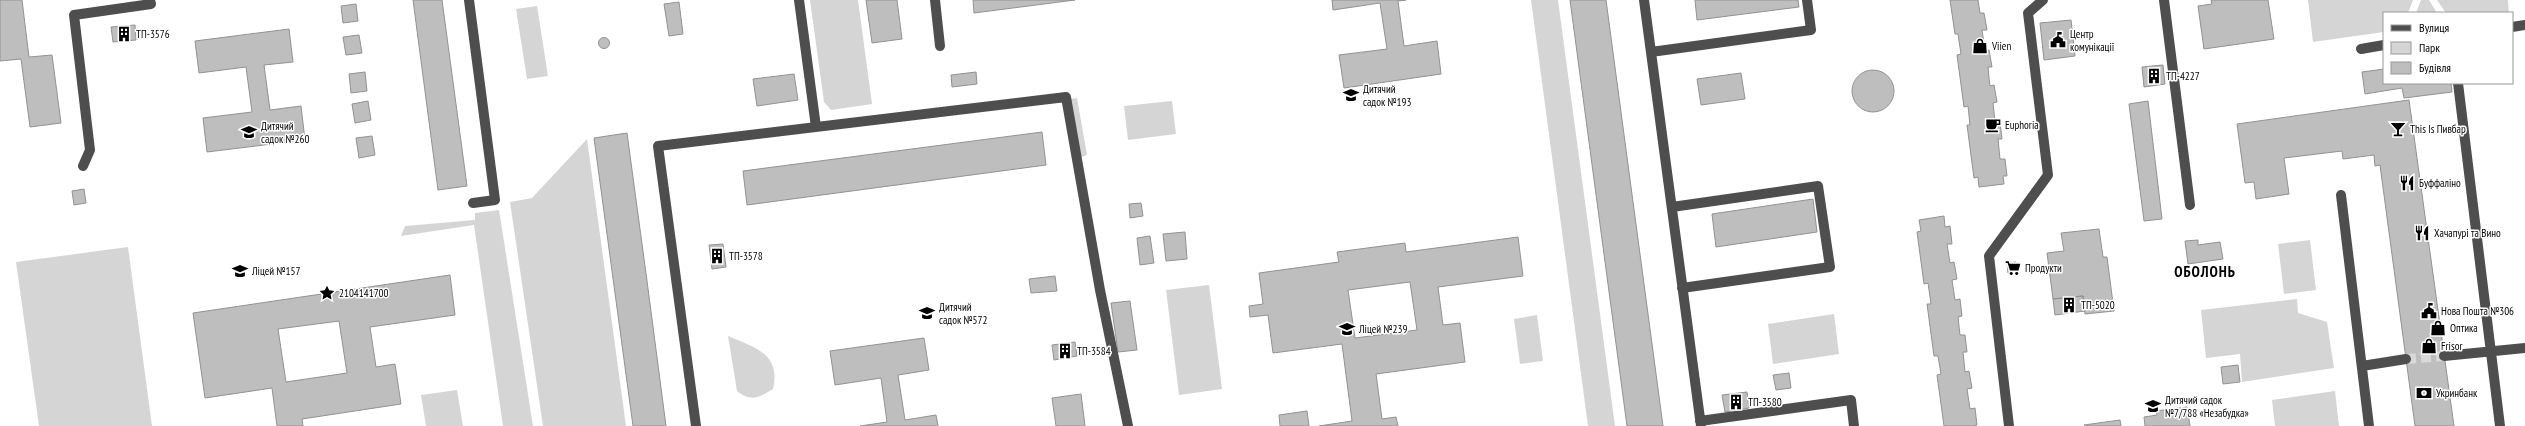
<svg xmlns="http://www.w3.org/2000/svg" width="2525" height="426" viewBox="0 0 2525 426" font-family="'PT Sans Narrow',sans-serif">
	<style>
		.green { fill: #d5d5d5 }
		.building { fill: #bebebe; stroke: #929292; fill-rule: evenodd }
		.lines { fill: none; stroke-linecap: round; stroke-linejoin: round }
		.minor-tunnel { stroke: #d9d9d9; stroke-width: 10; stroke-dasharray: 10 5; stroke-linecap: butt }
		.minor { stroke: #4e4e4e; stroke-width: 10 }
		.labels { text-anchor: middle; stroke-width: 3; stroke-linejoin: round; paint-order: stroke }
		.poi-label { font-size: 11px; fill: #000; stroke: #fff; text-anchor: start }
		.district-label { font-size: 15px; font-weight: bold; letter-spacing: 1px; fill: #000; stroke: #fff }
	</style>
	<rect width="100%" height="100%" fill="#fff"/>
	<path class="green" d="M810,0h48l14,104 -41,6 -7,-8z
		M1531,0h27l57,426h-27z
		M2308,0h105l-5,13h-24v19l-71,10z
		M2421,0h8l8,13h-21z
		M2437,0h71l1,13h-63z
		M537,6l11,70 -21,3 -11,-70z
		M1077,98l10,57 -8,3 -9,-59z
		M1172,101l4,33 -48,6 -4,-34z
		M587,139l39,287h-83l-33,-224 22,-4z
		M499,210l34,216h-30l-29,-201 -73,11 4,-10 70,-6v-7z
		M2310,240l6,50 -32,4 -6,-50z
		M128,247l24,179h-113l-23,-164z
		M1209,285l13,104 -43,6 -13,-105z
		M2297,299l1,14 29,9 7,46 -92,14 -2,-28 -34,4 -5,-48z
		M1834,314l5,40 -66,10 -5,-40z
		M1537,315l6,46 -23,3 -6,-45z
		M728,336c28,12 53,18 45,53 -15,9 -22,13 -36,2z
		M457,390l6,36h-37l-5,-31z
		M2335,391l4,35h-64l-3,-26z"/>
	<path class="building" d="M0,0h22l7,57 23,-2 9,68 -31,4 -9,-68 -21,2z
		M413,0h29l25,186 -29,4z
		M866,0h31l5,39 -30,4z
		M973,0h102l-101,13z
		M1332,0h74l-8,1 6,45 33,-5 4,33 -97,14 -5,-33 48,-6 -7,-46 -47,7z
		M1570,0h36l57,426h-36z
		M1695,0h103l1,7 -102,13z
		M1950,0h28l2,13h4l3,17h-5l3,20h4l3,17h-4l1,11 1,8 4,-1 3,17 -4,1 2,19h5l2,17h-4l2,20h5l2,17h-4l1,8 -25,3 -1,-10 -4,1 -7,-53h3l-2,-19 -4,1 -7,-52 4,-1 -3,-20h-3z
		M2211,0h57l6,39 -70,10 -6,-43 14,-2z
		M679,2l4,32 -14,2 -5,-32z
		M356,4l2,17 -15,2 -2,-17z
		M2071,20l4,36 -31,4 -4,-37z
		M135,25l1,15 -23,2 -2,-15z
		M289,29l4,33 -29,3 6,45 31,-4 4,34 -98,12 -4,-34 49,-6 -6,-45 -47,6 -4,-32z
		M359,35l3,18 -16,2 -3,-18z
		M598.5 43a5.5 5.5 0 1 1 11 0a5.5 5.5 0 1 1-11 0Z
		M2163,65l2,19 -21,3 -2,-20z
		M2384,69v14h67l1,9 -48,6 -2,-10 -37,6 -3,-22z
		M1852 91a21 21 0 1 1 42 0a21 21 0 1 1-42 0Z
		M365,72l2,19 -16,2 -2,-19z
		M976,72l1,12 -25,3 -1,-12z
		M1741,73l4,26 -44,6 -4,-26z
		M794,74l4,26 -41,6 -4,-27z
		M2409,100l45,326h-39l-35,-261 -5,1 -1,-11 -31,4 -1,-8 -58,7 5,36 -33,5 -2,-17 -9,1 -8,-59z
		M368,101l3,19 -16,3 -3,-19z
		M2148,101l14,118 -18,2 -15,-117z
		M1042,132l4,33 -299,40 -4,-34z
		M627,133l20,148 19,145h-33l-39,-288z
		M372,136l3,19 -16,3 -3,-20z
		M84,189l2,14 -12,2 -2,-14z
		M1813,199l4,33 -101,15 -4,-33z
		M1141,203l2,13 -13,2 -1,-14z
		M1944,216l1,11 5,-1 2,18h-5l3,19 4,-1 3,17 -5,1 3,20 5,-1 2,17 -4,1 2,18h5l2,17h-4l2,20 4,-1 3,17 -5,1 3,20 5,-1 2,17 -4,1h-29l-7,-51 4,-1 -3,-18h-4l-7,-52h4l-3,-21 -4,1 -7,-52 4,-1 -2,-11z
		M2099,229l4,28h4l7,54 -29,3 -2,-18 -30,3 -6,-46 17,-2 -3,-18z
		M1185,232l2,27 -21,2 -3,-27z
		M1150,236l4,27 -14,2 -3,-27z
		M1518,237l5,39 -85,11 5,38 17,-2 5,39 -89,12 6,45 14,-2 2,9h-79l33,-5 -10,-77 -69,9 -5,-38 -18,2 -1,-11 14,-2 -4,-31 80,-11 -2,-10 68,-9 1,9zM1410,282l7,48 -62,8 -7,-48z
		M2198,240v5l22,-3 3,17 -35,5 -3,-23z
		M723,244l3,23 -14,2 -3,-24z
		M2016,262l2,10 -10,1 -1,-10z
		M450,275l5,40 -85,12 6,40 19,-3 6,40 -99,15 1,7h-26l-5,-38 -67,10 -12,-85zM339,321l8,52 -61,9 -8,-53z
		M1055,276l2,15 -26,2 -2,-14z
		M2083,296l2,15 -30,4 -2,-16z
		M1130,301l7,49 -19,2 -7,-49z
		M924,338l5,32 -31,5 7,45 31,-5 2,11h-78l27,-4 -6,-44 -46,7 -5,-34z
		M1075,342l2,14 -23,4 -2,-15z
		M2238,365l2,17 -17,2 -2,-17z
		M1789,373l2,15 -15,2 -3,-15z
		M1747,392l2,16 -24,4 -3,-17z
		M1081,394l4,32h-29l-4,-28z
		M2187,407l3,19h-45l-1,-9 13,-2 -1,-4z
		M1307,411l2,15h-29l-1,-11z
		M2120,420l1,6h-36l-1,-1z"/>
	<g class="lines">
		<path class="minor-tunnel" d="M2406,359l38,-3"/>
		<path class="minor" d="M469,0l26,200 -22,3
			M799,0l17,127
			M935,0l5,46
			M1644,0l57,426
			M2164,0l26,205
			M2512,27l13,-2
			M2361,49l23,-4
			M1651,52l160,-22 -4,-30
			M2458,83l42,343
			M83,166l7,-16 -16,-135 77,-11 -1,-4
			M2341,195l28,231
			M1672,207l146,-21 12,81 -148,21
			M2444,356l81,-8
			M2362,366l44,-7
			M1700,421l151,-21 3,26
			M696,426l-38,-280 408,-49 34,193 28,136
			M2009,426l-20,-170 59,-81 -20,-162 15,-13"/>
	</g>
	<defs>
		<symbol id="building-bare" viewBox="-9 -9 18 18"><path d="M-4-6H4V6H1V3H-1V6H-4ZM-2.5-4.3h1.7v1.8h-1.7ZM.8-4.3h1.7v1.8H.8ZM-2.5-1h1.7V.8h-1.7ZM.8-1h1.7V.8H.8Z" fill="#000" stroke="#fff" stroke-width="2.5" paint-order="stroke"/></symbol>
		<symbol id="civic-bare" viewBox="-9 -9 18 18"><path d="M-.6-6.5H3V-4.5H.6V-3L4-1V1h2V6H-6V1h2V-1L-.6-3ZM-1.2 2.5V6h2.4V2.5Z" fill="#000" stroke="#fff" stroke-width="2.5" paint-order="stroke"/></symbol>
		<symbol id="shop-bare" viewBox="-9 -9 18 18"><path d="M-5-2.5h2.3a2.7 3.5 0 0 1 5.4 0H5L5.5 6h-11ZM-1.5-2.5h3a1.5 2.3 0 0 0-3 0Z" fill="#000" stroke="#fff" stroke-width="2.5" paint-order="stroke"/></symbol>
		<symbol id="school-bare" viewBox="-9 -9 18 18"><path d="M0-5L7-2L0 1L-7-2ZM-4 1L0 2.5L4 1V4Q0 6-4 4Z" fill="#000" stroke="#fff" stroke-width="2.5" paint-order="stroke"/></symbol>
		<symbol id="cafe-bare" viewBox="-9 -9 18 18"><path d="M-5.5-4.5H6V0H3Q3 3.5 0 3.5H-2.5Q-5.5 3.5-5.5 0ZM3-3.2v2h1.7v-2ZM-6 4.5H4V6H-6Z" fill="#000" stroke="#fff" stroke-width="2.5" paint-order="stroke"/></symbol>
		<symbol id="bar-bare" viewBox="-9 -9 18 18"><path d="M-6-5H6L.8 .8V4.5H3.5V6h-7V4.5H-.8V.8Z" fill="#000" stroke="#fff" stroke-width="2.5" paint-order="stroke"/></symbol>
		<symbol id="restaurant-bare" viewBox="-9 -9 18 18"><path d="M-5-6h1v4h1v-4h1v4h1v-4h1v5L-1.5 .5V6h-2V.5L-5-1ZM5-6V6H3V1.5H1.5Q1.5-4 5-6Z" fill="#000" stroke="#fff" stroke-width="2.5" paint-order="stroke"/></symbol>
		<symbol id="supermarket-bare" viewBox="-9 -9 18 18"><path d="M-6-5.5h2.5l.6 2H6L4.5 2H-2.5L-4.4-4H-6ZM-1.5 3.2a1.3 1.3 0 1 0 .1 0ZM3 3.2a1.3 1.3 0 1 0 .1 0Z" fill="#000" stroke="#fff" stroke-width="2.5" paint-order="stroke"/></symbol>
		<symbol id="sight-bare" viewBox="-9 -9 18 18"><path d="M0-6L1.8-2.2L6-1.7L2.9 1.2L3.7 5.4L0 3.3L-3.7 5.4L-2.9 1.2L-6-1.7L-1.8-2.2Z" fill="#000" stroke="#fff" stroke-width="2.5" paint-order="stroke"/></symbol>
		<symbol id="bank-bare" viewBox="-9 -9 18 18"><path d="M-6-4H6V4H-6ZM0-2.3a2.3 2.3 0 1 0 0 4.6a2.3 2.3 0 1 0 0-4.6Z" fill="#000" stroke="#fff" stroke-width="2.5" paint-order="stroke"/></symbol>
	</defs>
	<g fill-rule="evenodd">
		<use href="#building-bare" x="113" y="23" width="22" height="22"/>
		<use href="#civic-bare" x="2047" y="29" width="22" height="22"/>
		<use href="#shop-bare" x="1969" y="35" width="22" height="22"/>
		<use href="#building-bare" x="2143" y="65" width="22" height="22"/>
		<use href="#school-bare" x="1340" y="84" width="22" height="22"/>
		<use href="#cafe-bare" x="1982" y="114" width="22" height="22"/>
		<use href="#bar-bare" x="2387" y="118" width="22" height="22"/>
		<use href="#school-bare" x="238" y="121" width="22" height="22"/>
		<use href="#restaurant-bare" x="2396" y="172" width="22" height="22"/>
		<use href="#restaurant-bare" x="2411" y="222" width="22" height="22"/>
		<use href="#building-bare" x="706" y="245" width="22" height="22"/>
		<use href="#supermarket-bare" x="2002" y="257" width="22" height="22"/>
		<use href="#school-bare" x="229" y="260" width="22" height="22"/>
		<use href="#sight-bare" x="316" y="282" width="22" height="22"/>
		<use href="#building-bare" x="2058" y="294" width="22" height="22"/>
		<use href="#civic-bare" x="2418" y="300" width="22" height="22"/>
		<use href="#school-bare" x="916" y="302" width="22" height="22"/>
		<use href="#shop-bare" x="2427" y="317" width="22" height="22"/>
		<use href="#school-bare" x="1336" y="318" width="22" height="22"/>
		<use href="#shop-bare" x="2418" y="335" width="22" height="22"/>
		<use href="#building-bare" x="1054" y="340" width="22" height="22"/>
		<use href="#bank-bare" x="2413" y="382" width="22" height="22"/>
		<use href="#building-bare" x="1725" y="391" width="22" height="22"/>
		<use href="#school-bare" x="2142" y="395" width="22" height="22"/>
	</g>
	<g class="labels">
		<g class="poi-label">
			<text x="136" y="38">ТП-3576</text>
			<text x="2070" y="38">Центр<tspan x="2070" dy="13">комунікації</tspan></text>
			<text x="1992" y="50">Viien</text>
			<text x="2166" y="80">ТП-4227</text>
			<text x="1363" y="93">Дитячий<tspan x="1363" dy="13">садок №193</tspan></text>
			<text x="2005" y="129">Euphoria</text>
			<text x="261" y="130">Дитячий<tspan x="261" dy="13">садок №260</tspan></text>
			<text x="2410" y="133">This Is Пивбар</text>
			<text x="2419" y="187">Буффаліно</text>
			<text x="2434" y="237">Хачапурі та Вино</text>
			<text x="729" y="260">ТП-3578</text>
			<text x="2025" y="272">Продукти</text>
			<text x="252" y="275">Ліцей №157</text>
			<text x="339" y="297">2104141700</text>
			<text x="2081" y="309">ТП-5020</text>
			<text x="939" y="311">Дитячий<tspan x="939" dy="13">садок №572</tspan></text>
			<text x="2441" y="315">Нова Пошта №306</text>
			<text x="2450" y="332">Оптика</text>
			<text x="1359" y="333">Ліцей №239</text>
			<text x="2441" y="350">Frisor</text>
			<text x="1077" y="355">ТП-3584</text>
			<text x="2436" y="397">Укринбанк</text>
			<text x="2165" y="404">Дитячий садок<tspan x="2165" dy="13">№7/788 «Незабудка»</tspan></text>
			<text x="1748" y="406">ТП-3580</text>
		</g>
		<g class="district-label">
			<text x="2205" y="277">ОБОЛОНЬ</text>
		</g>
	</g>
	<rect x="2383" y="12" width="130" height="72" fill="#ffffff" stroke="#999999"/>
	<rect x="2391" y="25" width="20" height="6" fill="#4e4e4e" stroke="#999999"/>
	<text x="2419" y="32" font-size="12" fill="#000000">Вулиця</text>
	<rect x="2391" y="42" width="20" height="12" fill="#d5d5d5" stroke="#999999"/>
	<text x="2419" y="52" font-size="12" fill="#000000">Парк</text>
	<rect x="2391" y="62" width="20" height="12" fill="#bebebe" stroke="#999999"/>
	<text x="2419" y="72" font-size="12" fill="#000000">Будівля</text>
</svg>
